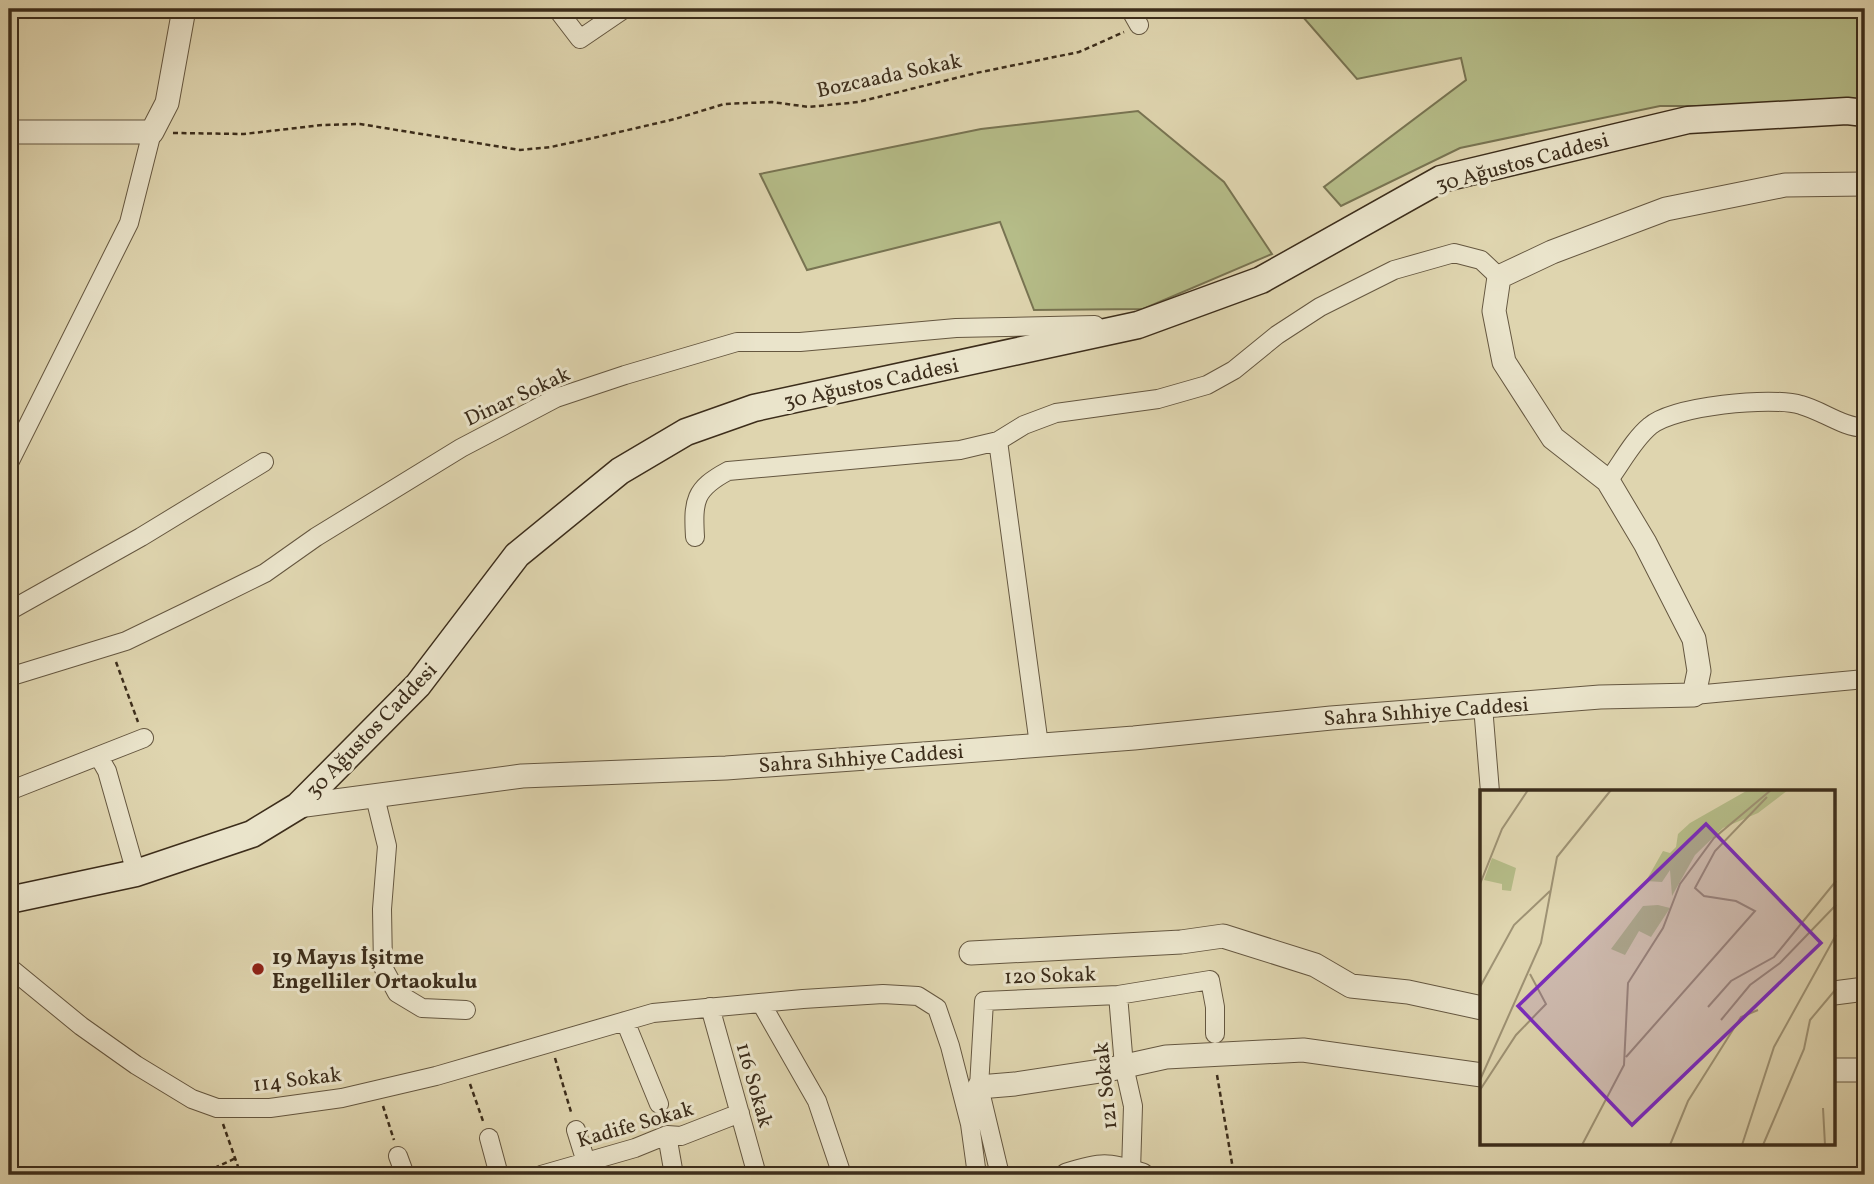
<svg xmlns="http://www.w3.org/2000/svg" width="1874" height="1184" viewBox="0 0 1874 1184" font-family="Vollkorn,serif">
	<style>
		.green { fill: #b5bc88; stroke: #787452; stroke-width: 2 }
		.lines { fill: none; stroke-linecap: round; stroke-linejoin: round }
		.minor-casing { stroke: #655740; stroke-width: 20 }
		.tertiary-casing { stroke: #655740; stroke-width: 25 }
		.secondary-casing { stroke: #3c2d1b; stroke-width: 29 }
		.path { stroke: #3c2d1b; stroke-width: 2.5; stroke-dasharray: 5 3.5; stroke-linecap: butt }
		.minor { stroke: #eae4cb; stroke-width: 18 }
		.tertiary { stroke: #eae4cb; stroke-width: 23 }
		.secondary { stroke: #eae4cb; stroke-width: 26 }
		.poi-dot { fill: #8f2418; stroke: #eae4cb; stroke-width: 2.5 }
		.labels { text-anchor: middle; stroke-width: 6; stroke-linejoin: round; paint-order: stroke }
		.street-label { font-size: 21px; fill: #3c2d1b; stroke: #eae4cb }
		.poi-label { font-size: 21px; font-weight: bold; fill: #3c2d1b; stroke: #eae4cb; text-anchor: start }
		.inset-road { fill: none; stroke: #9e9274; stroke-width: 2 }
		.view { fill: #7b2cbf; fill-opacity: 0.15; stroke: #7b2cbf; stroke-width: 3.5 }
		.inset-edge { fill: none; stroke: #3c2d1b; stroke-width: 3.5 }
	</style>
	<rect width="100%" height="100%" fill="#dfd5af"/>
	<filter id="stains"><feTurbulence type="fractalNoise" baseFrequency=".00286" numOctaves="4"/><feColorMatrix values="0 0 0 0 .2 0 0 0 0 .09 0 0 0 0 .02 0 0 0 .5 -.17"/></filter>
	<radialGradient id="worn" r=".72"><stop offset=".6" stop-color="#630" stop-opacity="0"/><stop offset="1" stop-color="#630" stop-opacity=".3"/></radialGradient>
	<path class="green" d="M1296,9h569v97h-205l-200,42 -119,58 -17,-19 142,-107 -5,-22 -104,21z
		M1138,111l86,71 48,72 -129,55 -109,1 -34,-88 -193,48 -47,-96 221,-45z"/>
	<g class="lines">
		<defs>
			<path id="minor" d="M557,9l23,30 44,-30
				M1130,9l9,16
				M9,463l120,-240 23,-91
				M1608,481c13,-17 25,-41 42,-55 23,-20 122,-30 151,-21 22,6 41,22 64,23
				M695,537c-2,-36 -1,-48 33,-66l232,-21 38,-9
				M9,611l132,-74 123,-75
				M9,677l117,-36 60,-29 79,-39 51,-36 145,-89 95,-50 69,-23 112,-33h63l156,-14 139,-3
				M1694,695l171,-16
				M1483,706l7,86
				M1039,745l-41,-304 26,-16 32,-12 102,-14 49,-14 27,-15 43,-35 43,-28 74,-37 60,-17 27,7 18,17
				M99,757l8,14 29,102
				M9,791l135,-53
				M375,797l12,49 -5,63 1,58 14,26 25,15 44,2
				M9,967l72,59 55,39 56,34 25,9h53l72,-10 94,-22 217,-63 150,-14 80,-5 35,2 19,12 13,38 20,78 7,51
				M1118,995l6,71 9,40 -2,65
				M761,1003l56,98 25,74
				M710,1007l47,168
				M625,1021l34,83
				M576,1130l14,45
				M667,1135l7,40
				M489,1138l10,37
				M398,1156l7,19
				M541,1175l94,-27 32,-13 14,1 59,-23
				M1000,1175l-21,-88 5,-86 134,-6 92,-15 5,27v27"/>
			<path id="tertiary" d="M9,132h143l15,-29 17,-94
				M298,806l224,-30 204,-8 225,-16 183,-14 197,-20 269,-21 94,-2 5,-24 -5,-32 -49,-96 -37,-62 -55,-43 -49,-76 -10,-51 5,-34 53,-25 114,-43 119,-24 80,-1
				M971,953l210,-11 42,-6 92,29 36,21 57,6 74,16
				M1834,993l31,-4
				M1834,1070h31
				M979,1087l36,-3 92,-14 59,-13 137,-7 179,25
				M1067,1175c34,-11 41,-11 75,0"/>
			<path id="secondary" d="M9,900l127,-27 116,-39 46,-28 120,-121 99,-130 103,-84 66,-39 68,-24 384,-83 123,-45 180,-101 247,-59 159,-9 18,2"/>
		</defs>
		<use href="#minor" class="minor-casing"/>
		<use href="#tertiary" class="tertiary-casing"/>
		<use href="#secondary" class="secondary-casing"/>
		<path class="path" d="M1155,17l18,-8
			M173,133l71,1 78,-9 38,-1 160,26 31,-3 51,-11 73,-17 49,-15 48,-2 37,5 49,-5 118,-29 103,-21 45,-20
			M116,662l22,60
			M555,1058l16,54
			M1217,1075l17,100
			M470,1084l13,37
			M383,1106l11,34
			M223,1124l18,51
			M199,1175l37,-17"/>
		<use href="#minor" class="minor"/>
		<use href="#tertiary" class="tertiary"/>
		<use href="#secondary" class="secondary"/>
	</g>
	<circle class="poi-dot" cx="258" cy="969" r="7"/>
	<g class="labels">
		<g class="street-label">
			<text transform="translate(889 75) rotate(-12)" y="7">Bozcaada Sokak</text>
			<text transform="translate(1522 162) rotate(-15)" y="7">30 Ağustos Caddesi</text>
			<text transform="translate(871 383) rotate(-12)" y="7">30 Ağustos Caddesi</text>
			<text transform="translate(517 396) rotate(-25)" y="7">Dinar Sokak</text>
			<text transform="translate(1426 711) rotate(-4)" y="7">Sahra Sıhhiye Caddesi</text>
			<text transform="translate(371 730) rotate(-46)" y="7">30 Ağustos Caddesi</text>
			<text transform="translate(861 758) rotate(-4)" y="7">Sahra Sıhhiye Caddesi</text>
			<text transform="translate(1050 975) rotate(-2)" y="7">120 Sokak</text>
			<text transform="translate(297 1079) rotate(-7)" y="7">114 Sokak</text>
			<text transform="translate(755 1085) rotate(74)" y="7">116 Sokak</text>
			<text transform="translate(1105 1086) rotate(-96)" y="7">121 Sokak</text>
			<text transform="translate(635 1124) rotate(-16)" y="7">Kadife Sokak</text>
		</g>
		<g class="poi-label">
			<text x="272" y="964">19 Mayıs İşitme<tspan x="272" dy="24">Engelliler Ortaokulu</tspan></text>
		</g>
	</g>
	<g transform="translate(1480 790)">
		<rect width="355" height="355" fill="#dfd5af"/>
		<path d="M268,0h40l-30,23 -35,15 -28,27 -23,41 -2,-26 -8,12 -16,-1 17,-30 7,2 6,-6 2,-13 12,-11zM12,68l24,10 -5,23 -9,-1v-6l-18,-4zM178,115l12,3 -19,29 -12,-6 -14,24 -14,-6 32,-43z" fill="#b5bc88"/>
		<path class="inset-road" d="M0,94l22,-55 26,-39M0,197l34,-62 36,-34M228,217l23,-26 43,-24 62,-76M241,230l29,-35 30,-22 56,-58M146,267l129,-146 -19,-10 -32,-5 -9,-8 20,-37 52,-54M0,290l61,-137 16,-86 54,-67M0,300l36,-55 30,-31 -16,-30M343,318l2,37M102,355l42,-80 4,-82 35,-55 17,-44 34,-46 57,-48M190,355l18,-44 53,-84 17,-7M262,355l32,-98 62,-112M283,355l41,-96 6,-29 26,-31"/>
		<path class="view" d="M226,34l115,119 -189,182 -114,-119z"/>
		<rect width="355" height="355" class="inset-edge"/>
	</g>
	<rect width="1874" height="1184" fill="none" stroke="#dfd5af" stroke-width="35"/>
	<rect x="10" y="10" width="1853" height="1163" fill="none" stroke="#3c2d1b" stroke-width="3.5"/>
	<rect x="18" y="18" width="1839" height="1149" fill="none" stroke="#3c2d1b" stroke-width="2"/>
	<rect width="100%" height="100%" filter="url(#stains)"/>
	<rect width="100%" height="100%" fill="url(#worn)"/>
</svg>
